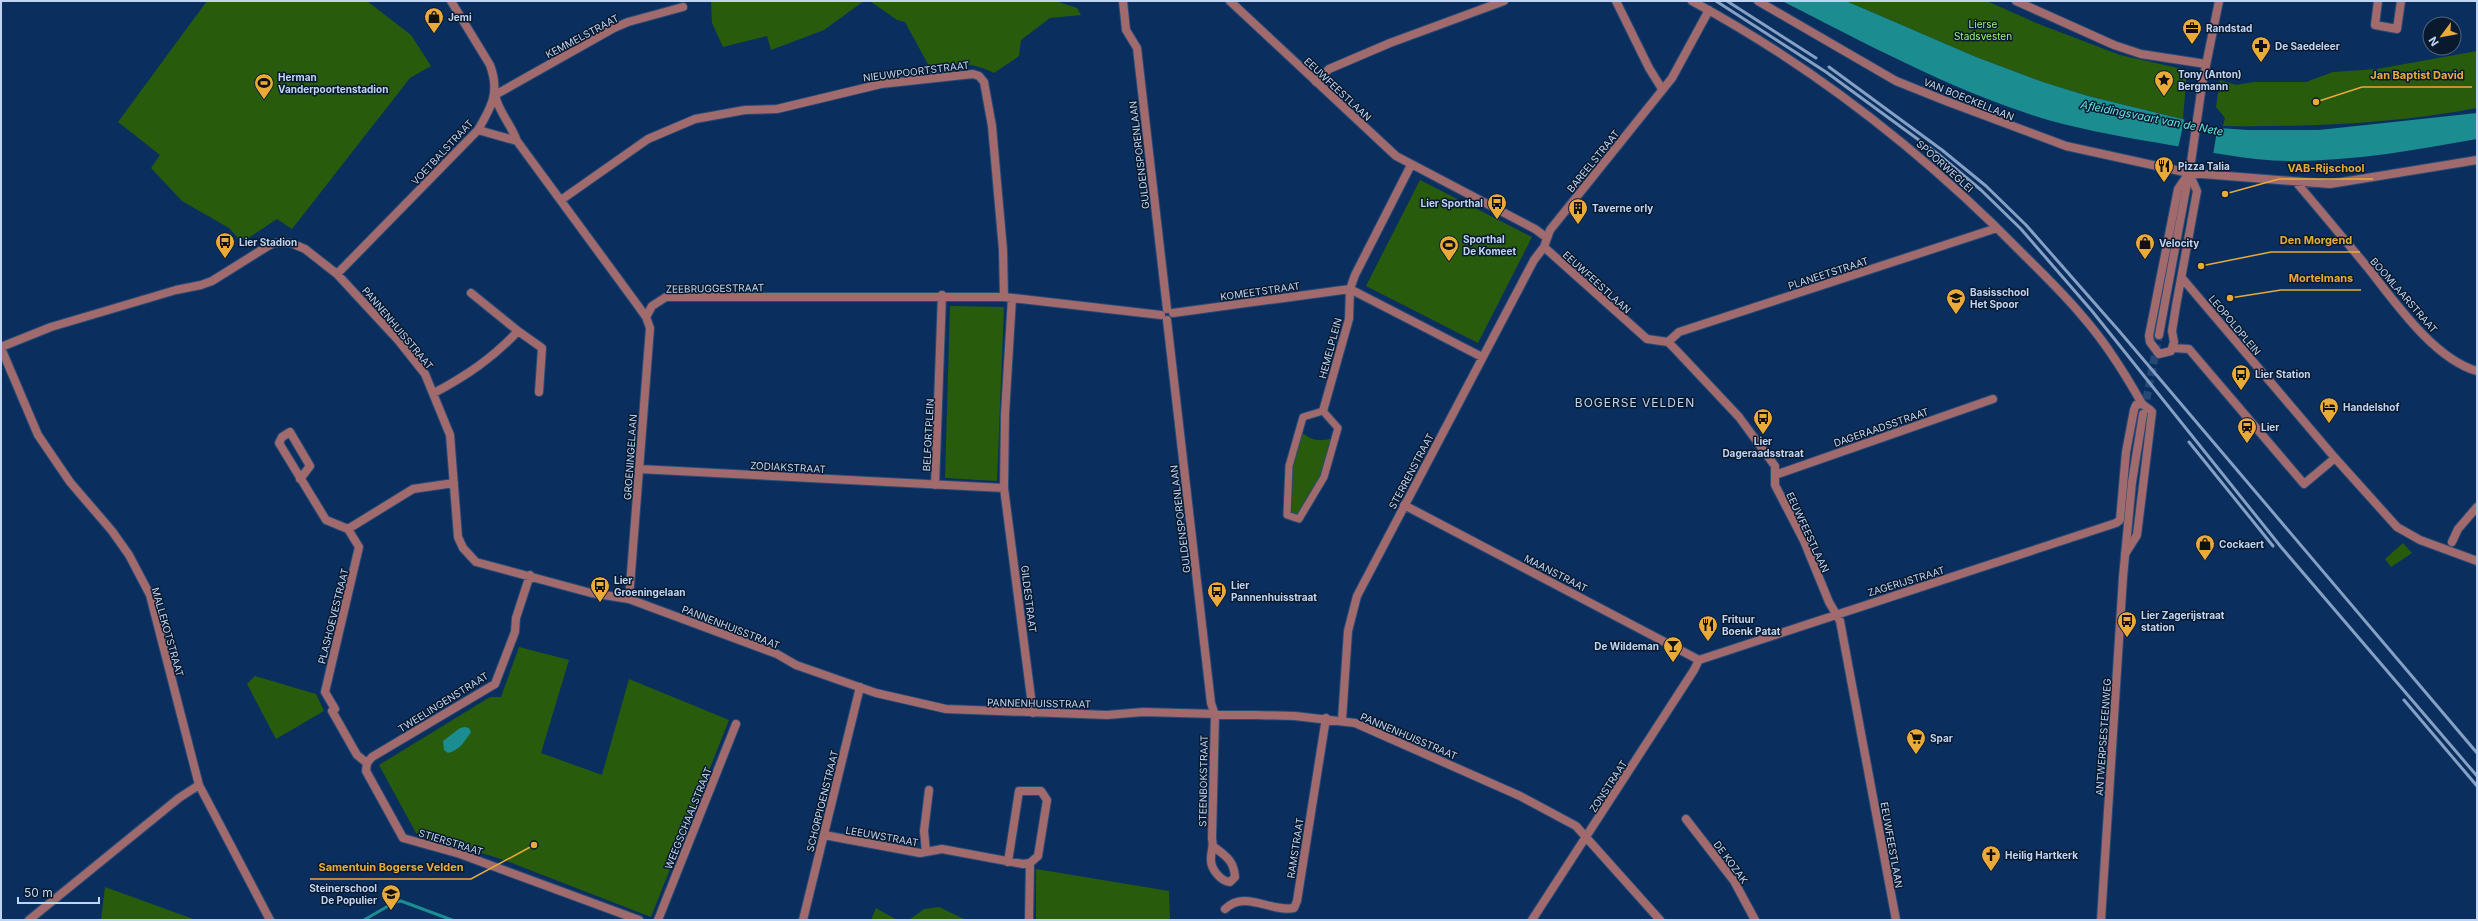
<svg xmlns="http://www.w3.org/2000/svg" width="2478" height="921" viewBox="0 0 2478 921" font-family="Inter,sans-serif">
	<style>
		.green { fill: #295b0c }
		.water { fill: #1b8d90 }
		.pier { fill: #0a2f5f }
		.lines { fill: none; stroke-linecap: round; stroke-linejoin: round }
		.stream { stroke: #1b8d90; stroke-width: 3 }
		.tertiary-tunnel { stroke: #254875; stroke-width: 8; stroke-dasharray: 8 4; stroke-linecap: butt }
		.pedestrian-casing { stroke: #274a77; stroke-width: 9 }
		.minor-casing { stroke: #274a77; stroke-width: 10 }
		.tertiary-casing { stroke: #274a77; stroke-width: 10 }
		.pedestrian { stroke: #a16a6c; stroke-width: 7 }
		.minor { stroke: #a16a6c; stroke-width: 8 }
		.tertiary { stroke: #a16a6c; stroke-width: 8 }
		.rail { stroke: #86a0c4; stroke-width: 3 }
		.labels { text-anchor: middle; stroke-width: 3; stroke-linejoin: round; paint-order: stroke }
		.poi-label { font-size: 10px; font-weight: bold; fill: #c0d5f3; stroke: #09192e; text-anchor: start }
		.park-label { font-size: 10px; fill: #9cf674; stroke: #09192e }
		.street-label { font-size: 10px; fill: #c0d5f3; stroke: #09192e }
		.water-label { font-size: 11px; font-style: italic; fill: #67e6e8; stroke: #09192e }
		.quarter-label { font-size: 12px; letter-spacing: 1px; fill: #c0d5f3; stroke: #09192e }
		.leader { fill: none; stroke: #eaaa39; stroke-width: 1.5 }
		.callout-dot { fill: #eaaa39; stroke: #09192e; stroke-width: 1.5 }
		.callout-label { font-size: 11px; text-anchor: middle; font-weight: bold; fill: #eaaa39; stroke: #09192e; stroke-width: 3; stroke-linejoin: round; paint-order: stroke }
	</style>
	<rect width="100%" height="100%" fill="#0a2f5f"/>
	<path class="green" d="M207,1h160l44,34 20,31 -21,12 -118,151 -15,-10 -30,20 -9,-1 -9,-10 -47,-27 -31,-33 9,-13 -42,-33z
		M711,1h153l-40,29 -53,20 -4,-14 -44,11 -11,-24z
		M870,1h186l21,7 4,7 -31,3 -29,22 -2,16 -25,17c-25,-12 -38,-10 -65,-7l-24,-44 -8,-2z
		M1846,1h141l49,22 84,32 67,15 -4,49 -95,-23 -45,-14 -67,-25z
		M2477,51v57c-86,16 -167,19 -254,18l2,-8 -9,-11 4,-27 16,5 18,-3h52l27,-10 44,-3z
		M1420,180l112,57 -54,106 -112,-57z
		M950,306l54,1 -7,174 -52,-3z
		M1301,432c12,9 18,10 32,6l-11,39 -24,40 -9,-4 1,-46z
		M2403,543l9,10 -21,14 -6,-8z
		M519,647l50,13 -28,93 61,22 27,-96 100,41 -78,197 -147,-57 -54,-17 -8,3 -26,-13 -37,-68 111,-68h11z
		M255,676l61,18 8,17 -48,28 -29,-55z
		M1036,869l133,22 1,29h-134z
		M105,887l91,33h-95z
		M939,907l27,13h-57l15,-11z
		M876,908l21,12h-26z"/>
	<path class="water" d="M1782,1h64l130,56 67,25 45,14 131,32 29,2h71l158,-17v26c-61,11 -123,22 -185,22 -41,0 -82,-9 -122,-16 -41,-7 -82,-14 -122,-25 -93,-28 -179,-75 -266,-119z
		M465,727l4,1 2,4c-7,10 -11,18 -23,21l-4,-3 -1,-9 17,-13z"/>
	<path class="pier" d="M2185,117l33,8 -5,30 -35,-7z"/>
	<g class="lines">
		<path class="stream" d="M364,920l31,-18 6,-1 51,19"/>
		<path class="tertiary-tunnel" d="M2144,411l15,-76"/>
		<defs>
			<path id="pedestrian" d="M1323,411l15,17 -14,49 -25,42 -12,-4 2,-49 14,-49z"/>
			<path id="minor" d="M1123,1l3,29 11,18 30,261
				M1230,1l166,155 139,73 11,8
				M1616,1l33,67 13,21
				M1692,1c122,66 233,153 330,252 21,21 42,41 61,64 23,26 41,55 58,85 2,4 8,6 11,10l-15,123 -12,19
				M2016,1l98,44 27,9 65,10
				M2378,1l-3,24 22,4 4,-28
				M1316,82l13,-13 61,-26 114,-42
				M478,130l39,11 119,162 10,14 4,11 -21,271
				M517,141c-6,-17 -18,-28 -22,-46l119,-67 14,-6 55,-15
				M2189,173l8,18 -21,115 -4,25 2,11 -3,9 -12,3 -9,-12 -1,-6 29,-147z
				M2189,173l141,11 147,-24
				M2296,182c24,28 48,57 72,86 27,34 66,91 109,103
				M561,200l87,-61 47,-20 50,-9 32,-1 104,-25 92,-10 6,2 5,6 8,44 11,124 1,47
				M1544,247l103,92 21,3 8,8 63,67 36,49v19l29,56 25,61 11,19 56,299
				M337,274l141,-144c14,-24 22,-38 12,-65l-39,-64
				M1012,298l-7,116 -1,74 29,225
				M1173,313l177,-24 132,68
				M646,317l6,-11 14,-9h338l157,18
				M1167,320l44,383 4,12 -3,124c2,8 -1,11 -1,19 -1,10 9,23 19,24l5,-5c-1,-16 -9,-21 -21,-30
				M518,331l24,17 -3,44
				M1668,342l11,-10 318,-104
				M1,347l50,-20 125,-37 25,-5 11,-4 56,-35 7,-3h16l14,6 32,25 61,66 27,34 25,61 8,102 5,11 13,14 115,31 38,6 148,55 19,11 80,28 70,16 161,6 36,-3 152,4 60,7 165,73 56,30 84,94
				M1,348l37,87 32,47 42,49 17,24 21,40 49,190 71,135
				M2173,348l16,1 115,135 31,-26 -153,-180
				M434,393c32,-17 59,-35 84,-62l-47,-38
				M1323,411l26,-92 1,-30 5,-14 56,-110
				M639,469l365,19
				M1775,475l218,-76
				M300,479l10,-13 -20,-34 -8,5 -3,6 47,77 22,9 11,18 -34,145 10,17
				M935,485l7,-190
				M1404,505l295,155
				M348,529l65,-40 41,-6
				M2452,542l6,-13 19,-22
				M1699,660l417,-137 4,-3 6,-68 8,-42 2,-5 5,-1
				M332,711l25,44 10,8
				M1342,720l6,-89 9,-35 177,-336 10,-13 6,-17 122,-152 37,-68
				M367,763l-1,8 37,67 57,16 179,66
				M367,763l5,-6 123,-73 20,-52 1,-14 14,-43
				M1686,819l48,62 21,39
				M824,835l96,18 22,-4 81,15 7,-1 -1,57
				M926,852l-2,-21 5,-41
				M1008,862l11,-71h22l6,9 -9,56 -8,7
				M1225,909c20,-20 46,4 69,-1l3,-7 29,-183
				M29,920l150,-122 20,-13
				M658,920l78,-196
				M803,920l57,-233
				M1532,920l162,-250 5,-10"/>
			<path id="tertiary" d="M1758,1l138,80 50,20 120,45 123,27
				M2159,335l32,-173 11,-77 17,-84
				M2335,458l62,69 23,13 57,21
				M2101,920l22,-343 9,-95 11,-68"/>
		</defs>
		<use href="#pedestrian" class="pedestrian-casing"/>
		<use href="#minor" class="minor-casing"/>
		<use href="#tertiary" class="tertiary-casing"/>
		<use href="#pedestrian" class="pedestrian"/>
		<use href="#minor" class="minor"/>
		<use href="#tertiary" class="tertiary"/>
		<path class="rail" d="M1716,1l110,71 112,82 43,36 40,39 71,82 189,236 196,229
			M1727,1l89,57
			M1829,67l113,83 44,36 40,39 94,107 357,421
			M2189,442l84,104
			M2404,700l73,86"/>
	</g>
	<defs>
		<symbol id="shop-pin" viewBox="-11 -11 22 30"><path d="M0 17L-7.5 6A9.5 9.5 0 1 1 7.5 6Z" fill="#eaaa39" stroke="#09192e"/><path d="M-5-2.5h2.3a2.7 3.5 0 0 1 5.4 0H5L5.5 6h-11ZM-1.5-2.5h3a1.5 2.3 0 0 0-3 0Z" fill="#111"/></symbol>
		<symbol id="office-pin" viewBox="-11 -11 22 30"><path d="M0 17L-7.5 6A9.5 9.5 0 1 1 7.5 6Z" fill="#eaaa39" stroke="#09192e"/><path d="M-6-3h4V-5.5h4V-3h4V5H-6ZM-1-4.5V-3h2v-1.5ZM-6 0V1H6V0Z" fill="#111"/></symbol>
		<symbol id="pharmacy-pin" viewBox="-11 -11 22 30"><path d="M0 17L-7.5 6A9.5 9.5 0 1 1 7.5 6Z" fill="#eaaa39" stroke="#09192e"/><path d="M-2-6h4v4h4v4h-4v4h-4v-4h-4v-4h4Z" fill="#111"/></symbol>
		<symbol id="sight-pin" viewBox="-11 -11 22 30"><path d="M0 17L-7.5 6A9.5 9.5 0 1 1 7.5 6Z" fill="#eaaa39" stroke="#09192e"/><path d="M0-6L1.8-2.2L6-1.7L2.9 1.2L3.7 5.4L0 3.3L-3.7 5.4L-2.9 1.2L-6-1.7L-1.8-2.2Z" fill="#111"/></symbol>
		<symbol id="stadium-pin" viewBox="-11 -11 22 30"><path d="M0 17L-7.5 6A9.5 9.5 0 1 1 7.5 6Z" fill="#eaaa39" stroke="#09192e"/><path d="M0-5a6.5 5 0 1 0 0 10a6.5 5 0 1 0 0-10ZM-3.5-1.8h7v3.6h-7Z" fill="#111"/></symbol>
		<symbol id="restaurant-pin" viewBox="-11 -11 22 30"><path d="M0 17L-7.5 6A9.5 9.5 0 1 1 7.5 6Z" fill="#eaaa39" stroke="#09192e"/><path d="M-5-6h1v4h1v-4h1v4h1v-4h1v5L-1.5 .5V6h-2V.5L-5-1ZM5-6V6H3V1.5H1.5Q1.5-4 5-6Z" fill="#111"/></symbol>
		<symbol id="bus-pin" viewBox="-11 -11 22 30"><path d="M0 17L-7.5 6A9.5 9.5 0 1 1 7.5 6Z" fill="#eaaa39" stroke="#09192e"/><path d="M-5-6H5V4H4V6H2V4H-2V6H-4V4H-5ZM-3.5-4V0h7V-4ZM-3.5 1.2v1.5H-2V1.2ZM2 1.2v1.5H3.5V1.2Z" fill="#111"/></symbol>
		<symbol id="building-pin" viewBox="-11 -11 22 30"><path d="M0 17L-7.5 6A9.5 9.5 0 1 1 7.5 6Z" fill="#eaaa39" stroke="#09192e"/><path d="M-4-6H4V6H1V3H-1V6H-4ZM-2.5-4.3h1.7v1.8h-1.7ZM.8-4.3h1.7v1.8H.8ZM-2.5-1h1.7V.8h-1.7ZM.8-1h1.7V.8H.8Z" fill="#111"/></symbol>
		<symbol id="school-pin" viewBox="-11 -11 22 30"><path d="M0 17L-7.5 6A9.5 9.5 0 1 1 7.5 6Z" fill="#eaaa39" stroke="#09192e"/><path d="M0-5L7-2L0 1L-7-2ZM-4 1L0 2.5L4 1V4Q0 6-4 4Z" fill="#111"/></symbol>
		<symbol id="hotel-pin" viewBox="-11 -11 22 30"><path d="M0 17L-7.5 6A9.5 9.5 0 1 1 7.5 6Z" fill="#eaaa39" stroke="#09192e"/><path d="M-6-4.5h1.5V1H6V5H4.5V3h-9V5H-6ZM-4 0a1.8 1.8 0 1 1 3.6 0ZM.5 0V-2.5h3Q6-2.5 6 0Z" fill="#111"/></symbol>
		<symbol id="station-pin" viewBox="-11 -11 22 30"><path d="M0 17L-7.5 6A9.5 9.5 0 1 1 7.5 6Z" fill="#eaaa39" stroke="#09192e"/><path d="M-3-6H3Q5-6 5-4V2Q5 4 3 4L4.5 6H3L1.5 4h-3L-3 6H-4.5L-3 4Q-5 4-5 2V-4Q-5-6-3-6ZM-3.5-4v3h7v-3ZM-3.5 1v1.5H-2V1ZM2 1v1.5H3.5V1Z" fill="#111"/></symbol>
		<symbol id="bar-pin" viewBox="-11 -11 22 30"><path d="M0 17L-7.5 6A9.5 9.5 0 1 1 7.5 6Z" fill="#eaaa39" stroke="#09192e"/><path d="M-6-5H6L.8 .8V4.5H3.5V6h-7V4.5H-.8V.8Z" fill="#111"/></symbol>
		<symbol id="supermarket-pin" viewBox="-11 -11 22 30"><path d="M0 17L-7.5 6A9.5 9.5 0 1 1 7.5 6Z" fill="#eaaa39" stroke="#09192e"/><path d="M-6-5.5h2.5l.6 2H6L4.5 2H-2.5L-4.4-4H-6ZM-1.5 3.2a1.3 1.3 0 1 0 .1 0ZM3 3.2a1.3 1.3 0 1 0 .1 0Z" fill="#111"/></symbol>
		<symbol id="church-pin" viewBox="-11 -11 22 30"><path d="M0 17L-7.5 6A9.5 9.5 0 1 1 7.5 6Z" fill="#eaaa39" stroke="#09192e"/><path d="M-1.2-6h2.4v3.5h3.3v2.4h-3.3V6h-2.4V-.1h-3.3v-2.4h3.3Z" fill="#111"/></symbol>
	</defs>
	<g fill-rule="evenodd">
		<use href="#shop-pin" x="423" y="6" width="22" height="30"/>
		<use href="#office-pin" x="2181" y="17" width="22" height="30"/>
		<use href="#pharmacy-pin" x="2250" y="35" width="22" height="30"/>
		<use href="#sight-pin" x="2153" y="69" width="22" height="30"/>
		<use href="#stadium-pin" x="253" y="72" width="22" height="30"/>
		<use href="#restaurant-pin" x="2153" y="155" width="22" height="30"/>
		<use href="#bus-pin" x="1486" y="192" width="22" height="30"/>
		<use href="#building-pin" x="1567" y="197" width="22" height="30"/>
		<use href="#bus-pin" x="214" y="231" width="22" height="30"/>
		<use href="#shop-pin" x="2134" y="232" width="22" height="30"/>
		<use href="#stadium-pin" x="1438" y="234" width="22" height="30"/>
		<use href="#school-pin" x="1945" y="287" width="22" height="30"/>
		<use href="#bus-pin" x="2230" y="363" width="22" height="30"/>
		<use href="#hotel-pin" x="2318" y="396" width="22" height="30"/>
		<use href="#bus-pin" x="1752" y="407" width="22" height="30"/>
		<use href="#station-pin" x="2236" y="416" width="22" height="30"/>
		<use href="#shop-pin" x="2194" y="533" width="22" height="30"/>
		<use href="#bus-pin" x="589" y="575" width="22" height="30"/>
		<use href="#bus-pin" x="1206" y="580" width="22" height="30"/>
		<use href="#bus-pin" x="2116" y="610" width="22" height="30"/>
		<use href="#restaurant-pin" x="1697" y="614" width="22" height="30"/>
		<use href="#bar-pin" x="1662" y="635" width="22" height="30"/>
		<use href="#supermarket-pin" x="1905" y="727" width="22" height="30"/>
		<use href="#church-pin" x="1980" y="844" width="22" height="30"/>
		<use href="#school-pin" x="380" y="883" width="22" height="30"/>
	</g>
	<g class="labels">
		<g class="poi-label">
			<text x="448" y="21">Jemi</text>
			<text x="2206" y="32">Randstad</text>
			<text x="2275" y="50">De Saedeleer</text>
			<text x="2178" y="78">Tony (Anton)<tspan x="2178" dy="12">Bergmann</tspan></text>
			<text x="278" y="81">Herman<tspan x="278" dy="12">Vanderpoortenstadion</tspan></text>
			<text x="2178" y="170">Pizza Talia</text>
			<text x="1483" y="207" text-anchor="end">Lier Sporthal</text>
			<text x="1592" y="212">Taverne orly</text>
			<text x="1463" y="243">Sporthal<tspan x="1463" dy="12">De Komeet</tspan></text>
			<text x="239" y="246">Lier Stadion</text>
			<text x="2159" y="247">Velocity</text>
			<text x="1970" y="296">Basisschool<tspan x="1970" dy="12">Het Spoor</tspan></text>
			<text x="2255" y="378">Lier Station</text>
			<text x="2343" y="411">Handelshof</text>
			<text x="2261" y="431">Lier</text>
			<text x="1763" y="445" text-anchor="middle">Lier<tspan x="1763" dy="12">Dageraadsstraat</tspan></text>
			<text x="2219" y="548">Cockaert</text>
			<text x="614" y="584">Lier<tspan x="614" dy="12">Groeningelaan</tspan></text>
			<text x="1231" y="589">Lier<tspan x="1231" dy="12">Pannenhuisstraat</tspan></text>
			<text x="2141" y="619">Lier Zagerijstraat<tspan x="2141" dy="12">station</tspan></text>
			<text x="1722" y="623">Frituur<tspan x="1722" dy="12">Boenk Patat</tspan></text>
			<text x="1659" y="650" text-anchor="end">De Wildeman</text>
			<text x="1930" y="742">Spar</text>
			<text x="2005" y="859">Heilig Hartkerk</text>
			<text x="377" y="892" text-anchor="end">Steinerschool<tspan x="377" dy="12">De Populier</tspan></text>
		</g>
		<g class="park-label">
			<text x="1983" y="28">Lierse<tspan x="1983" dy="12">Stadsvesten</tspan></text>
		</g>
		<g class="street-label">
			<text transform="translate(582 36) rotate(-28)" y="4">KEMMELSTRAAT</text>
			<text transform="translate(916 71) rotate(-7)" y="4">NIEUWPOORTSTRAAT</text>
			<text transform="translate(1338 89) rotate(43)" y="4">EEUWFEESTLAAN</text>
			<text transform="translate(1969 99) rotate(22)" y="4">VAN BOECKELLAAN</text>
			<text transform="translate(442 152) rotate(-47)" y="4">VOETBALSTRAAT</text>
			<text transform="translate(1139 155) rotate(-97)" y="4">GULDENSPORENLAAN</text>
			<text transform="translate(1593 161) rotate(-51)" y="4">BAREELSTRAAT</text>
			<text transform="translate(1945 166) rotate(42)" y="4">SPOORWEGLEI</text>
			<text transform="translate(1828 273) rotate(-18)" y="4">PLANEETSTRAAT</text>
			<text transform="translate(1597 282) rotate(42)" y="4">EEUWFEESTLAAN</text>
			<text transform="translate(715 288) rotate(-1)" y="4">ZEEBRUGGESTRAAT</text>
			<text transform="translate(1260 291) rotate(-8)" y="4">KOMEETSTRAAT</text>
			<text transform="translate(2404 295) rotate(49)" y="4">BOOMLAARSTRAAT</text>
			<text transform="translate(2235 325) rotate(50)" y="4">LEOPOLDPLEIN</text>
			<text transform="translate(398 328) rotate(50)" y="4">PANNENHUISSTRAAT</text>
			<text transform="translate(1330 348) rotate(-75)" y="4">HEMELPLEIN</text>
			<text transform="translate(1881 427) rotate(-19)" y="4">DAGERAADSSTRAAT</text>
			<text transform="translate(928 435) rotate(-87)" y="4">BELFORTPLEIN</text>
			<text transform="translate(630 457) rotate(-86)" y="4">GROENINGELAAN</text>
			<text transform="translate(788 467) rotate(3)" y="4">ZODIAKSTRAAT</text>
			<text transform="translate(1411 471) rotate(-62)" y="4">STERRENSTRAAT</text>
			<text transform="translate(1180 519) rotate(-97)" y="4">GULDENSPORENLAAN</text>
			<text transform="translate(1808 532) rotate(65)" y="4">EEUWFEESTLAAN</text>
			<text transform="translate(1556 573) rotate(27)" y="4">MAANSTRAAT</text>
			<text transform="translate(1906 581) rotate(-17)" y="4">ZAGERIJSTRAAT</text>
			<text transform="translate(1029 599) rotate(83)" y="4">GILDESTRAAT</text>
			<text transform="translate(333 616) rotate(-76)" y="4">PLASHOEVESTRAAT</text>
			<text transform="translate(731 627) rotate(21)" y="4">PANNENHUISSTRAAT</text>
			<text transform="translate(168 632) rotate(74)" y="4">MALLEKOTSTRAAT</text>
			<text transform="translate(443 702) rotate(-32)" y="4">TWEELINGENSTRAAT</text>
			<text transform="translate(1039 703) rotate(1)" y="4">PANNENHUISSTRAAT</text>
			<text transform="translate(1409 736) rotate(23)" y="4">PANNENHUISSTRAAT</text>
			<text transform="translate(2103 737) rotate(-86)" y="4">ANTWERPSESTEENWEG</text>
			<text transform="translate(1203 781) rotate(-89)" y="4">STEENBOKSTRAAT</text>
			<text transform="translate(1608 786) rotate(-57)" y="4">ZONSTRAAT</text>
			<text transform="translate(822 801) rotate(-76)" y="4">SCHORPIOENSTRAAT</text>
			<text transform="translate(688 818) rotate(-68)" y="4">WEEGSCHAALSTRAAT</text>
			<text transform="translate(882 836) rotate(10)" y="4">LEEUWSTRAAT</text>
			<text transform="translate(451 842) rotate(17)" y="4">STIERSTRAAT</text>
			<text transform="translate(1892 845) rotate(80)" y="4">EEUWFEESTLAAN</text>
			<text transform="translate(1295 848) rotate(-81)" y="4">RAMSTRAAT</text>
			<text transform="translate(1731 862) rotate(54)" y="4">DE KOZAK</text>
		</g>
		<g class="water-label">
			<text transform="translate(2152 118) rotate(11)" y="4">Afleidingsvaart van de Nete</text>
		</g>
		<g class="quarter-label">
			<text x="1635" y="407">BOGERSE VELDEN</text>
		</g>
	</g>
	<path class="leader" d="M2316 102L2362 87H2472M2225 194L2279 179H2373M2201 266L2271 252H2360M2230 298L2281 290H2361M534 845L471 879H310"/>
	<g class="callout-dot">
		<circle cx="2316" cy="102" r="4"/>
		<circle cx="2225" cy="194" r="4"/>
		<circle cx="2201" cy="266" r="4"/>
		<circle cx="2230" cy="298" r="4"/>
		<circle cx="534" cy="845" r="4"/>
	</g>
	<g class="callout-label">
		<text x="2417" y="79">Jan Baptist David</text>
		<text x="2326" y="172">VAB-Rijschool</text>
		<text x="2316" y="244">Den Morgend</text>
		<text x="2321" y="282">Mortelmans</text>
		<text x="391" y="871">Samentuin Bogerse Velden</text>
	</g>
	<rect width="2478" height="921" fill="none" stroke="#c0d5f3" stroke-width="4"/>
	<g transform="translate(2442 36) rotate(238)"><circle r="19" fill="#09192e" stroke="#52647d"/>
	<path d="M0-3L7 15L0 10L-7 15Z" fill="#eaaa39"/>
	<text y="-6" font-size="11" font-weight="bold" text-anchor="middle" fill="#c0d5f3">N</text>
	</g>
	<path d="M18 897v6h81v-6" fill="none" stroke="#c0d5f3" stroke-width="2"/>
	<text x="24" y="897" font-size="12" fill="#c0d5f3" stroke="#09192e" stroke-width="3" paint-order="stroke">50 m</text>
</svg>
